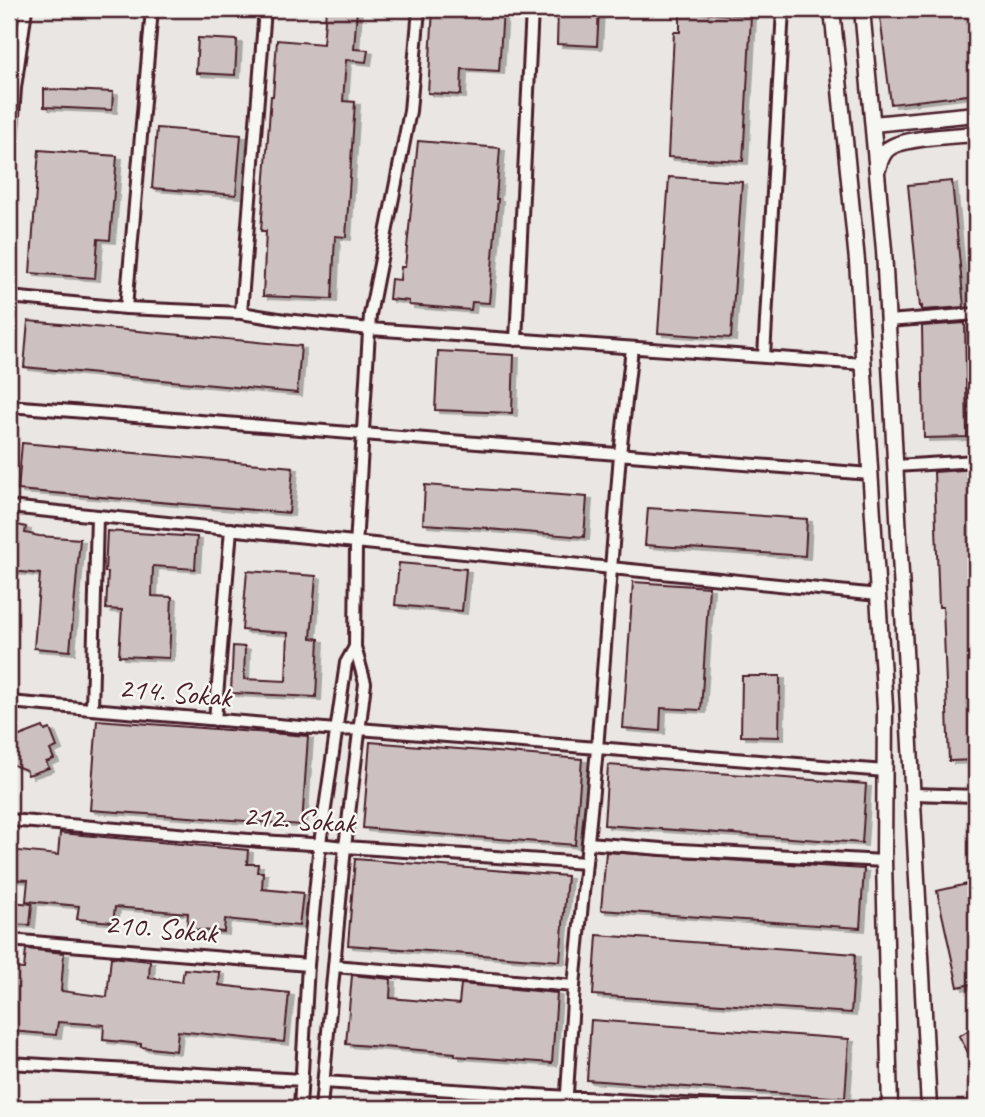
<svg xmlns="http://www.w3.org/2000/svg" width="985" height="1117" viewBox="0 0 985 1117" font-family="Caveat,sans-serif">
	<style>
		.built { fill: #e9e6e3 }
		.building { fill: #ccc1c0; stroke: #4a1f2b; stroke-width: 2; filter: url(#shadow) }
		.lines { fill: none; stroke-linecap: round; stroke-linejoin: round }
		.street-casing { stroke: #4a1f2b; stroke-width: 16 }
		.secondary-casing { stroke: #4a1f2b; stroke-width: 19 }
		.street { stroke: #f6f6f2; stroke-width: 10 }
		.secondary { stroke: #f6f6f2; stroke-width: 14 }
		.labels { text-anchor: middle; stroke-width: 5; stroke-linejoin: round; paint-order: stroke }
		.street-label { font-size: 30px; fill: #4a1f2b; stroke: #f6f6f2 }
	</style>
	<defs>
		<filter id="shadow"><feDropShadow dx="5" dy="3" stdDeviation="0" flood-color="#0004"/></filter>
	</defs>
	<rect width="100%" height="100%" fill="#f6f6f2"/>
	<filter id="ink" filterUnits="userSpaceOnUse"><feTurbulence type="fractalNoise" baseFrequency=".0143" numOctaves="2"/><feDisplacementMap in="SourceGraphic" scale="14" xChannelSelector="R" yChannelSelector="G"/><feConvolveMatrix kernelMatrix="1 2 1 2 8 2 1 2 1" color-interpolation-filters="sRGB"/></filter>
	<g filter="url(#ink)">
		<path class="built" d="M9,9h967v1099h-967z"/>
		<path class="building" d="M326,9h31l-3,40 14,1 -2,12 -20,-2 -3,41 12,1 -9,135 -11,-1 -3,63 -69,-3 3,-65h-5l10,-135h2l4,-56 46,4z
			M433,9h70l-4,62 -37,-2 -1,26 -33,-2z
			M558,9h41l-2,37 -40,-2z
			M879,9h97v85l-85,10z
			M680,12l71,4 -8,145 -75,-4 6,-125h6z
			M198,38l39,2 -2,35 -39,-2z
			M44,89l69,3 -1,18 -68,-3z
			M157,128l84,7 -5,60 -84,-7z
			M418,141l82,7 -4,51h2l-9,104 -17,-1 -1,8 -62,-5v-4l-20,-2 2,-20 9,1 1,-13h4z
			M39,150l78,6 -7,84 -12,-1 -3,39 -65,-5z
			M669,177l73,5 -11,156 -73,-5z
			M952,181l12,126 -42,3v-4l-2,1 -12,-122z
			M28,321l273,25 -4,47 -273,-26z
			M965,323l2,114 -43,1 -2,-112z
			M438,351l76,4 -2,58 -77,-3z
			M22,443l271,24 -4,46 -271,-23z
			M976,469v291l-27,1 -6,-154h-4l-5,-135z
			M425,485l162,12 -3,40 -96,-8v-1l-65,-4z
			M648,508l159,11 -2,37 -160,-11z
			M9,523l17,4 -1,6 14,3 41,3 -10,112 -36,-3 6,-74 -28,-3 2,-19 -5,-1z
			M107,531l90,6 -2,32 -42,-3 -1,30 20,1 -3,61 -50,-2 3,-46 -16,-1 2,-37h-3z
			M399,563l67,6 -4,42 -67,-6z
			M247,571l69,5 -5,62 8,1 -3,58 -85,-4 2,-47 12,1 -1,32 42,2 2,-48 -46,-3z
			M633,582l76,5 -8,123 -40,-2 -1,23 -37,-3z
			M742,676h38l-1,61 -38,-1z
			M97,720l211,16 -6,89 -212,-15z
			M43,727l2,4 5,-2 7,18 -7,3 4,9 -8,3 3,6 -21,7 -2,-5 -15,-6 -2,-3v-21z
			M370,742l212,17 -7,86 -212,-17z
			M608,765l258,19 -4,59 -258,-18z
			M60,833l188,17 -1,14h11l-1,8h6l-1,17 41,4 -4,33 -74,-7 -1,13 -37,-3 1,-16 -73,-6 -2,15 -36,-3 2,-13 -53,-5 2,-21 -19,-1v-29l49,5z
			M606,852l258,17 -4,59 -259,-18z
			M355,859l212,17 -7,85 -212,-16z
			M976,882v101l-18,4 -21,-96z
			M11,902l21,2 -2,21 -21,-1v-21z
			M597,935l258,19 -4,59 -258,-18z
			M26,949l38,4 -3,38 46,6 4,-40 39,4 -1,17 33,4 2,-13 36,3 -1,13 70,8 -5,49 -106,-11 -2,20 -35,-4v-3l-38,-4 1,-15 -46,-3 -2,13 -44,-4 1,-12h-4v-51l15,1z
			M352,975l39,4 -1,19 69,6 2,-20 96,9 -5,70 -97,-7v-3l-109,-9z
			M591,1020l258,19 -4,59 -258,-18z
			M976,1026v41l-17,-31z"/>
		<g class="lines">
			<defs>
				<path id="street" d="M9,172l6,-84 11,-79
					M9,297l117,11 115,5 44,7 85,9 494,35
					M126,308l26,-299
					M241,313l24,-304
					M888,321l88,-7
					M516,340l16,-331
					M764,357l19,-348
					M9,406l861,68
					M895,466l81,-5
					M9,507l869,88
					M9,702l327,28 23,-1 526,42
					M92,709l5,-193
					M215,720l16,-191
					M913,794l63,2
					M9,820c80,6 160,14 240,20 32,3 64,3 96,7l241,16
					M588,843l74,6 222,12
					M9,940l299,25
					M334,966l240,20
					M9,1063l293,17
					M323,1082l425,26
					M300,1108l8,-143 12,-122 26,-180 9,-16
					M321,1108l24,-261 20,-164 -10,-36 1,-101 14,-231 40,-204 9,-102
					M566,1108l8,-122 23,-237 23,-295 12,-106"/>
				<path id="secondary" d="M832,9l25,252 28,446 -1,154 6,247
					M862,9l22,241 45,858
					M873,124l103,-10
					M878,169c2,-8 4,-15 10,-20 15,-12 68,-13 88,-15"/>
			</defs>
			<use href="#street" class="street-casing"/>
			<use href="#secondary" class="secondary-casing"/>
			<use href="#street" class="street"/>
			<use href="#secondary" class="secondary"/>
		</g>
	</g>
	<g class="labels">
		<g class="street-label">
			<text transform="translate(175 692) rotate(5)" y="10">214. Sokak</text>
			<text transform="translate(299 819) rotate(4)" y="10">212. Sokak</text>
			<text transform="translate(161 928) rotate(5)" y="10">210. Sokak</text>
		</g>
	</g>
	<rect width="985" height="1117" fill="none" stroke="#f6f6f2" stroke-width="35"/>
	<rect x="18" y="18" width="950" height="1082" fill="none" stroke="#4a1f2b" stroke-width="2.5" filter="url(#ink)"/>
</svg>
